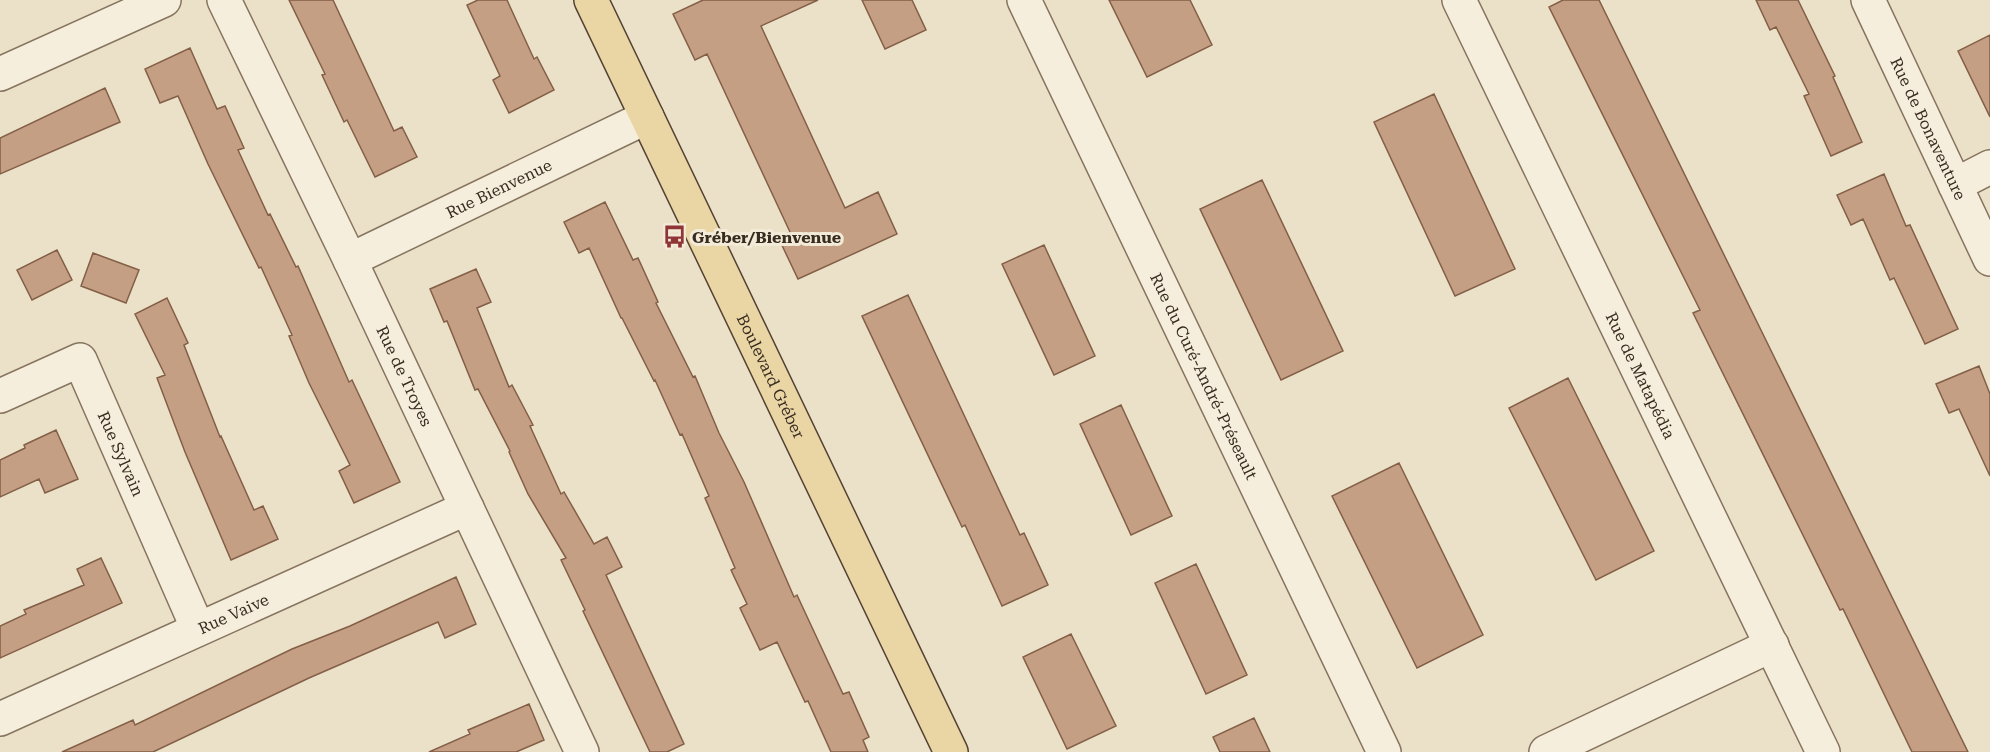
<svg xmlns="http://www.w3.org/2000/svg" width="1990" height="752" viewBox="0 0 1990 752" font-family="'Roboto Serif',serif">
	<style>
		.building { fill: #c59f83; stroke: #835f47; stroke-width: 1.5 }
		.lines { fill: none; stroke-linecap: round; stroke-linejoin: round }
		.minor-casing { stroke: #86745f; stroke-width: 36 }
		.major-casing { stroke: #544233; stroke-width: 36 }
		.minor { stroke: #f6eedc; stroke-width: 33 }
		.major { stroke: #ead5a5; stroke-width: 33 }
		.labels { text-anchor: middle; stroke-width: 6; stroke-linejoin: round; paint-order: stroke }
		.street-label { font-size: 16px; fill: #382c21; stroke: #f3ebd8 }
		.poi-label { font-size: 16px; font-weight: bold; fill: #382c21; stroke: #f3ebd8; text-anchor: start }
	</style>
	<rect width="100%" height="100%" fill="#ebe1c9"/>
	<path class="building" d="M289,0h44l61,131 8,-4 15,30 -42,20 -28,-57 -3,2 -22,-47 3,-1z
		M478,0h29l27,59 3,-2 17,33 -45,23 -16,-33 7,-4 -33,-71z
		M703,0h115l-57,26 84,182 33,-16 19,42 -99,45 -20,-42 12,-5 -83,-178 -12,6 -22,-46z
		M862,0h50l14,30 -41,19z
		M1109,0h81l22,45 -65,32z
		M1563,0h36l369,752h-56l-69,-143 -3,1 -147,-297 7,-3 -151,-303z
		M1756,0h42l37,76 -2,1 29,65 -31,14 -27,-60 5,-2 -33,-67 -6,3z
		M1990,35v82l-32,-66z
		M190,48l27,61 8,-3 19,42 -6,2 30,65 2,-1 26,53 2,-1 51,116 3,-2 48,102 -46,21 -15,-32 11,-6 -41,-82 -20,-47 3,-1 -31,-68 -2,1 -51,-104 -30,-68 -18,7 -15,-34z
		M105,88l15,34 -120,52v-36z
		M1434,94l81,175 -60,27 -81,-174z
		M1884,174l22,52 4,-1 48,104 -33,15 -31,-66 -4,2 -27,-61 -12,6 -14,-30z
		M1262,180l81,171 -62,29 -81,-171z
		M605,202l28,58 5,-2 20,44 -2,1 37,74 2,-1 24,57 25,49 50,115 3,-2 46,99 6,-2 20,45 -6,3 5,12h-37l-23,-51 -3,1 -28,-60 -17,8 -20,-42 7,-4 -16,-34 4,-2 -30,-70 4,-2 -27,-62 -2,1 -25,-55 -1,1 -32,-63h-1l-32,-70 -10,5 -15,-31z
		M1044,245l51,111 -41,19 -52,-111z
		M57,250l15,30 -40,20 -15,-30z
		M93,253l46,17 -13,33 -45,-17z
		M476,269l15,33 -14,6 32,79 3,-2 21,40 -3,1 31,68 3,-2 30,52 13,-7 15,30 -16,8 78,169 -17,8h-17l-67,-141 2,-1 -24,-50 5,-2 -38,-64 -19,-42 1,-1 -32,-62 -3,1 -28,-69 -3,1 -14,-33z
		M908,295l112,240 4,-2 24,52 -46,21 -37,-81 -3,2 -100,-211z
		M167,298l21,45 -4,2 36,92 1,-1 33,74 9,-4 15,33 -47,21 -46,-108 -28,-74 8,-3 -30,-61z
		M1979,366l11,28v82l-31,-67 -10,4 -13,-29z
		M1568,378l86,173 -58,29 -87,-172z
		M1121,405l51,111 -41,19 -51,-111z
		M56,430l22,49 -33,14 -6,-14 -39,18v-37l25,-12 -1,-3z
		M1399,463l84,172 -66,33 -85,-172z
		M101,558l21,45 -122,55v-32l26,-12 -2,-4 60,-25 -7,-16z
		M1196,564l51,111 -41,19 -51,-111z
		M456,577l20,47 -31,14 -7,-16 -129,56 -156,74h-91l71,-32 2,5 157,-76 58,-23z
		M1071,634l45,92 -49,23 -44,-92z
		M529,704l15,36 -28,12h-87l41,-18 -2,-4z
		M1254,718l16,34h-50l-7,-15z"/>
	<g class="lines">
		<defs>
			<g id="minor">
				<path id="s1" d="M224,0l126,260 232,492"/>
				<path id="s2" d="M1024,0l360,752"/>
				<path id="s3" d="M1459,0l364,752"/>
				<path id="s4" d="M1868,0l122,259"/>
				<path d="M0,74l164,-74"/>
				<path d="M1955,185l35,-18"/>
				<path id="s5" d="M350,260l297,-143"/>
				<path id="s6" d="M0,396l80,-36 118,269"/>
				<path id="s7" d="M0,719l467,-211"/>
				<path d="M1546,752l226,-107"/>
			</g>
			<g id="major">
				<path id="s8" d="M591,0l360,752"/>
			</g>
		</defs>
		<use href="#minor" class="minor-casing"/>
		<use href="#major" class="major-casing"/>
		<use href="#minor" class="minor"/>
		<use href="#major" class="major"/>
	</g>
	<defs>
		<symbol id="bus-bare" viewBox="-9 -9 18 18"><path d="M-5-6H5V4H4V6H2V4H-2V6H-4V4H-5ZM-3.5-4V0h7V-4ZM-3.5 1.2v1.5H-2V1.2ZM2 1.2v1.5H3.5V1.2Z" fill="#8f3535" stroke="#f3ebd8" stroke-width="2.5" paint-order="stroke"/></symbol>
	</defs>
	<g fill-rule="evenodd">
		<use href="#bus-bare" x="658" y="220" width="33" height="33"/>
	</g>
	<g class="labels">
		<g class="street-label">
			<text dy="6" stroke="none"><textPath href="#s4" startOffset="142">Rue de Bonaventure</textPath></text>
			<text dy="6" stroke="none"><textPath href="#s5" startOffset="165">Rue Bienvenue</textPath></text>
			<text dy="6" stroke="none"><textPath href="#s1" startOffset="417">Rue de Troyes</textPath></text>
			<text dy="6" stroke="none"><textPath href="#s8" startOffset="417">Boulevard Gréber</textPath></text>
			<text dy="6" stroke="none"><textPath href="#s2" startOffset="417">Rue du Curé-André-Préseault</textPath></text>
			<text dy="6" stroke="none"><textPath href="#s3" startOffset="417">Rue de Matapédia</textPath></text>
			<text dy="6" stroke="none"><textPath href="#s6" startOffset="190">Rue Sylvain</textPath></text>
			<text dy="6" stroke="none"><textPath href="#s7" startOffset="256">Rue Vaive</textPath></text>
		</g>
		<g class="poi-label">
			<text x="692" y="243">Gréber/Bienvenue</text>
		</g>
	</g>
</svg>
